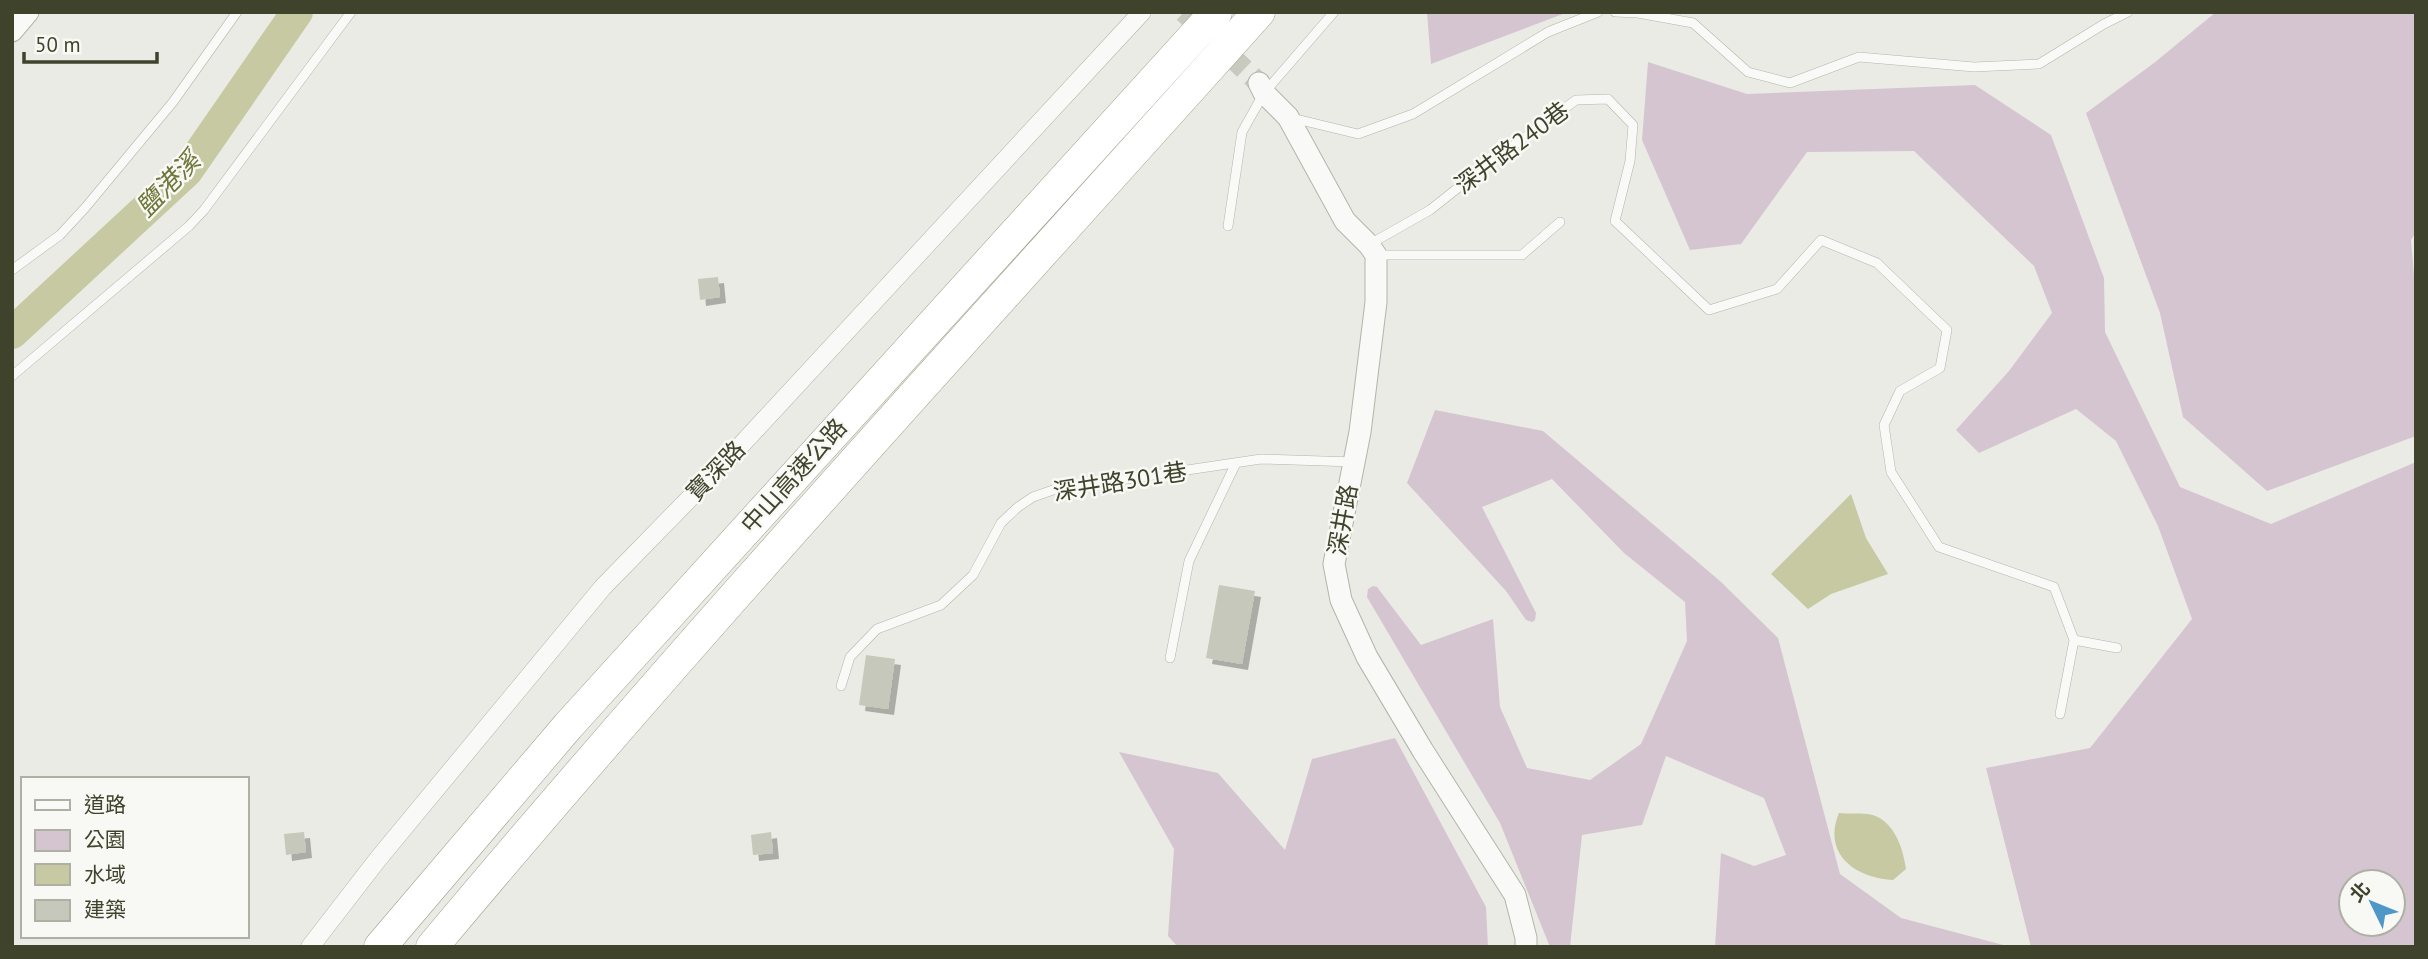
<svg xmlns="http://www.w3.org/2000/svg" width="2428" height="959" viewBox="0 0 2428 959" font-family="'PT Sans','Noto Sans TC',sans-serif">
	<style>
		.green { fill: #d5c5d0; fill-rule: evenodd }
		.water { fill: #c6c9a1 }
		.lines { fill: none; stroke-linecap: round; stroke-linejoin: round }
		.river { stroke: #c6c9a1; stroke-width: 32 }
		.building { fill: #c6c8bb; filter: url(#shadow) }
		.tertiary-tunnel { stroke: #c8c9bf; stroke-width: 21; stroke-dasharray: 21 10; stroke-linecap: butt }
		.service-casing { stroke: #b3b5a9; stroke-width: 10 }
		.minor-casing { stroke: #b3b5a9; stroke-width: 19 }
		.tertiary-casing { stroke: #b3b5a9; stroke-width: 23 }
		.motorway-casing { stroke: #9ea18c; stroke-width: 33 }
		.service { stroke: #f9faf7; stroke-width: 9 }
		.minor { stroke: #f9faf7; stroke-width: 18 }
		.tertiary { stroke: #f9faf7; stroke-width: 21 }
		.motorway { stroke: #fff; stroke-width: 32 }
		.labels { text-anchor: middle; stroke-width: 5; stroke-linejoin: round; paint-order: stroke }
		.street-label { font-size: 24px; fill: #3f432c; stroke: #f8f8f4 }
		.water-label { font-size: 26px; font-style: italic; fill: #6e7638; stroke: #f8f8f4 }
	</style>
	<defs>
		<filter id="shadow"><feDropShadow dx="6" dy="6" stdDeviation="0" flood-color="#0004"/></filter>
	</defs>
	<rect width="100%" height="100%" fill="#eaebe4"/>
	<path class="green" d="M1427,12h141l-137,52z
		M2216,12h200v220l-5,8 5,59v137l-149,55 -84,-74 -23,-104 -74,-200 68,-50z
		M1648,62l99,32 228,-9 76,50 53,143 1,54 75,155 91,37 145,-62v485h-385l-45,-179 104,-20 102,-129 -34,-93 -42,-85 -40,-32 -97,44 -23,-23 53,-59 43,-58 -18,-47 -120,-115 -107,1 -66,92 -51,6 -48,-110zM2351,882h42v42h-42z
		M1435,410l108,21 177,150 58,57 62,236 61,44 110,29h-296l6,-94 33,13 32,-11 -22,-57 -98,-42 -24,69 -60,10 -12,112h-20l-50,-124 -133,-226 1,-8 5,-3 4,1 44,58 72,-26 7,88 27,61 63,12 51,-36 46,-103 -2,-39 -61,-49 -72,-74 -70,28 54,106 -1,7 -3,2 -6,-2 -20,-29 -99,-108z
		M1395,738l91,169 2,40h-310l-10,-11 6,-87 -55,-97 99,21 67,77 27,-91z"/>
	<path class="water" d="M1851,494l15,44 22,36 -57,20 -23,15 -37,-35z
		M1839,813c10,1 19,0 28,1 26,3 36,33 39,55l-13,11c-38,-2 -71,-26 -54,-67z"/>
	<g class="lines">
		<path class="river" d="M12,333l175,-162 110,-159"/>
	</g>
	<path class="building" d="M718,277l2,20 -20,3 -2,-21z
		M1219,585l36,6 -13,73 -36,-6z
		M866,655l29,4 -7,50 -29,-4z
		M304,832l2,20 -20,3 -2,-21z
		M771,832l2,21 -20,2 -2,-20z"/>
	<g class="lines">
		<path class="tertiary-tunnel" d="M1184,12l75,71"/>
		<defs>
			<path id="service" d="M1615,12l23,1 55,10 55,49 42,11 69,-26 115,10 65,-3 65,-40 24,-12
				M1292,118l66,16 55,-20 135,-82 50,-20
				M1228,226l14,-94 22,-39 70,-81
				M1370,244l60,-34 62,-49 84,-61 32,-1 25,26 -3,36 -15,60 94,89 68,-21 44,-49 56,23 70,67 -7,38 -40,23 -16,34 7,47 48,75 115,40 20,53 -14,74
				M1378,255h144l38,-33
				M12,270l48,-35 25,-27 88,-106 64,-90
				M12,376l177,-150 15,-16 147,-198
				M2074,640l43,8
				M1170,658l19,-97 47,-98
				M841,686l9,-29 27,-28 64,-24 32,-30 28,-52 17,-16 15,-10 20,-7 208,-31 93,3"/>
			<path id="minor" d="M310,947l68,-88 225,-272 127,-130 412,-445"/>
			<path id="tertiary" d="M12,31l16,-19
				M1259,83l5,10 24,24 57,104 24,24 7,10v47l-16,130 -26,132 7,36 26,57 56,94 92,144 11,43v9"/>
			<path id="motorway" d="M380,947l188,-221 648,-714
				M432,947c267,-319 549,-625 827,-935"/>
		</defs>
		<use href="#service" class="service-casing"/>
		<use href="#minor" class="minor-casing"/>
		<use href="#tertiary" class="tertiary-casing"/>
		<use href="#motorway" class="motorway-casing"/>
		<use href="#service" class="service"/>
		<use href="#minor" class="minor"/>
		<use href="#tertiary" class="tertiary"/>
		<use href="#motorway" class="motorway"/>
	</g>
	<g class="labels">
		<g class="street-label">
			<text transform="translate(1512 148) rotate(-37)" y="8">深井路240巷</text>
			<text transform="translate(716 471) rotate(-46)" y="8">寶深路</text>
			<text transform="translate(794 476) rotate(-48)" y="8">中山高速公路</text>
			<text transform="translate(1120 482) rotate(-9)" y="8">深井路301巷</text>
			<text transform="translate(1343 520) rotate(-80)" y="8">深井路</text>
		</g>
		<g class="water-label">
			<text transform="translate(168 184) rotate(-46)" y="9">鹽港溪</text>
		</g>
	</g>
	<rect width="2428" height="959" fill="none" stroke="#3f432c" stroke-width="28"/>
	<rect x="21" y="777" width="228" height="161" fill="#f8f8f4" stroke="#aeb0a4" stroke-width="2"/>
	<rect x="35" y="800" width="35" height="10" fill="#f9faf7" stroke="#aeb0a4" stroke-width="2"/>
	<text x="84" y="812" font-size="21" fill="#3f432c">道路</text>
	<rect x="35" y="830" width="35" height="21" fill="#d5c5d0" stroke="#aeb0a4" stroke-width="2"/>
	<text x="84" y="847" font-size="21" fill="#3f432c">公園</text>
	<rect x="35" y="864" width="35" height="21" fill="#c6c9a1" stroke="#aeb0a4" stroke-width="2"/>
	<text x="84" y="882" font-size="21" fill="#3f432c">水域</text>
	<rect x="35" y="900" width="35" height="21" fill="#c6c8bb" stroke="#aeb0a4" stroke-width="2"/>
	<text x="84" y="917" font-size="21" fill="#3f432c">建築</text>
	<g transform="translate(2372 903) rotate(313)"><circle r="33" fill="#f8f8f4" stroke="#aeb0a4" stroke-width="2"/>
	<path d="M0-5L12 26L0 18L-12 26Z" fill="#5097c9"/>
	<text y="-10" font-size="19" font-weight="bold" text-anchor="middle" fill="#3f432c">北</text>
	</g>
	<path d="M24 52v10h133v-10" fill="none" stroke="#3f432c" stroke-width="3.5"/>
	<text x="35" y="52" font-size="21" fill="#3f432c" stroke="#f8f8f4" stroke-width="5" paint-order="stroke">50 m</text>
</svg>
